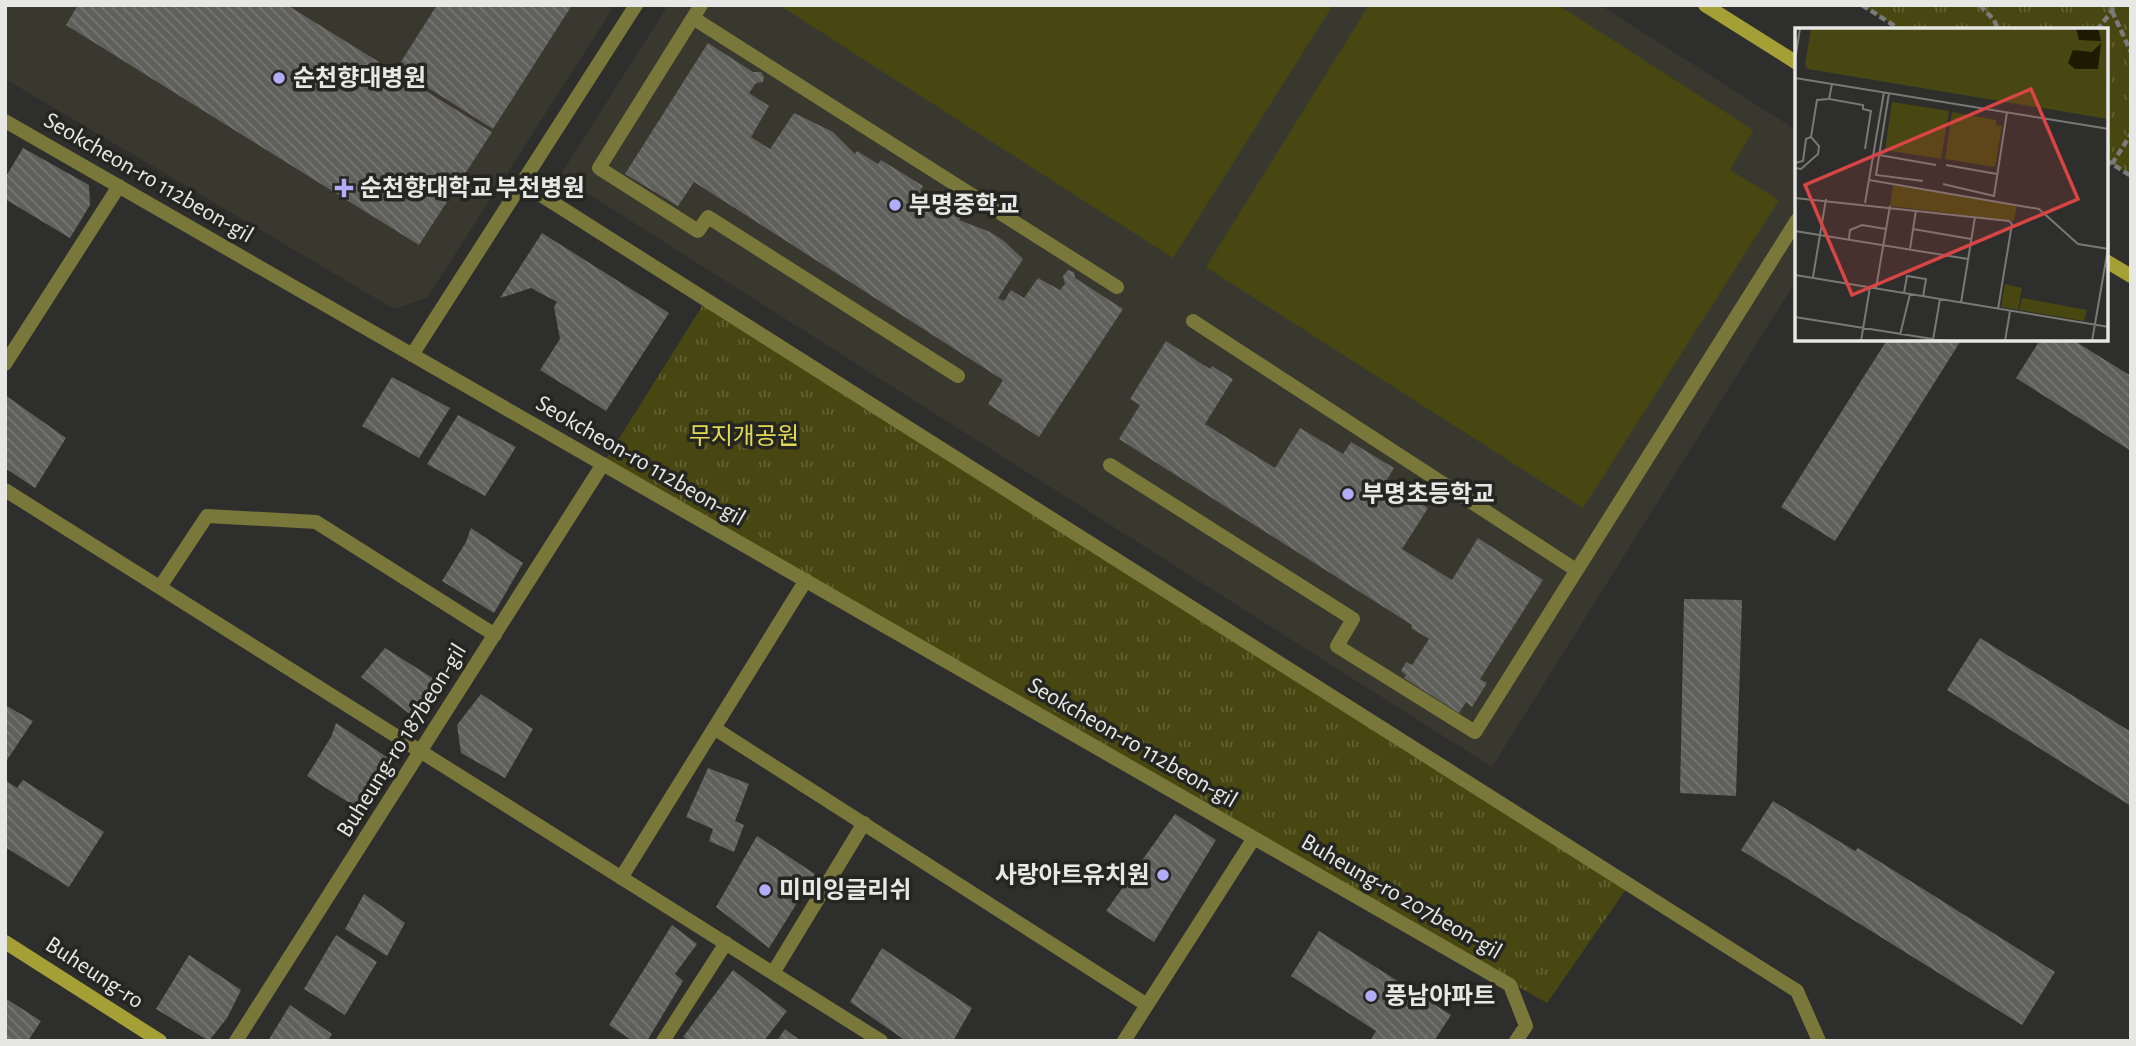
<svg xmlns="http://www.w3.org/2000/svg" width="2136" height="1046" viewBox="0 0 2136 1046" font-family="'Alegreya Sans','Noto Sans KR',sans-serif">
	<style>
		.built { fill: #38382f }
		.park { fill: url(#park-tufts) }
		.pitch { fill: #494711 }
		.building { fill: url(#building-back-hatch) }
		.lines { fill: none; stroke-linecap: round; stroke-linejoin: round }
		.path { stroke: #7a7a78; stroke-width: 4.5; stroke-dasharray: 7 3.5; stroke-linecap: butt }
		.lane { stroke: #7a773a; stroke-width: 14 }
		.street { stroke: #7a773a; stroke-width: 14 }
		.secondary { stroke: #a5a036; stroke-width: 14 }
		.poi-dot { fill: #b2adf9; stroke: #252522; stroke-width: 2.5 }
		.labels { text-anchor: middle; stroke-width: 7; stroke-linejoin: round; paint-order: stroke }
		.poi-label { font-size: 24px; font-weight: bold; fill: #e7e7e5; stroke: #252522; text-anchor: start }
		.street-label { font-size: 24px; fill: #e7e7e5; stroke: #252522 }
		.park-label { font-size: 24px; fill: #e1db53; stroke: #252522 }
		.inset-road { fill: none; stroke: #787876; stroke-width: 2 }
		.view { fill: #d94544; fill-opacity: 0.15; stroke: #d94544; stroke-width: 3.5 }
		.inset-edge { fill: none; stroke: #e7e7e5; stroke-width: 3.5 }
	</style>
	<defs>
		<pattern id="park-tufts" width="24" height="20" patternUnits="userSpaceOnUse" patternTransform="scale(1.75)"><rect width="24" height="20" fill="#494711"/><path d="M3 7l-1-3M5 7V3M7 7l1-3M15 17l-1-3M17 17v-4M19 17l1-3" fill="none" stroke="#636234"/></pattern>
		<pattern id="building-back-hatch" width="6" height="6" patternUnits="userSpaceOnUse" patternTransform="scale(1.75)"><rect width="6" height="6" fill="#5f5f5c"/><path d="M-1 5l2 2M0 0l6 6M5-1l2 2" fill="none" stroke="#767673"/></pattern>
	</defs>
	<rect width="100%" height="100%" fill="#2e2e2c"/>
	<path class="built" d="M5,5h610l-188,293 -33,11 -389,-230z
		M668,5h932l196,125v151l-304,486 -932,-591z"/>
	<path class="park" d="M1862,5h269v171l-25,-16v-130h-205z
		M706,300l923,585 -82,118 -944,-539z"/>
	<path class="pitch" d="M779,5h554l-160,253z
		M1369,5h189l195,125 -23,40 49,30 -196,308 -377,-241z"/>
	<path class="building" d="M78,5h209l205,127 -73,113 -353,-220z
		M437,5h135l-79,124 -96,-61z
		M708,43l45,29h8l3,5 -1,5 -7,1 -7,10 20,13 -18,31 19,12 24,-36 39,19 22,22 2,-3 21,13 3,-4 42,26 -3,5 41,26 -2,3 31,12 14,9 19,18 -25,39 6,3 7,-11 13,8 14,-20 22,12 5,-6 -2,-8 5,-6 6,2 1,6 48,31 -84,128 -51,-33 15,-24 -309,-198 -16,24 -53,-32z
		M23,148l66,37 1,20 -20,33 -65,-39v-21z
		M542,233l127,80 -63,98 -66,-41 20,-31 -6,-32 3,-5 -26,-14 -31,10z
		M1887,340h69l4,2 -125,199 -54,-34z
		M2040,340h33l58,36v75l-115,-73z
		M1166,341l44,28 2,-3 21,13 -28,45 70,44 25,-40 43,26 8,-12 43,26 -8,13 42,27 -26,41 50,31 26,-42 65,42 -63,99 7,4 -15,24 -6,-5 -7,11 -55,-35 2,-3 -5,-4 5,-9 6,3 17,-26 -18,-11 1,-3 -293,-186 21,-34 -10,-6z
		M392,377l58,31 -31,50 -57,-32z
		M5,395l61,43 -31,50 -30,-20z
		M458,415l58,32 -31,49 -58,-32z
		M471,528l52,35 -29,50 -52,-32 24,-39z
		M1684,599l58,1 -6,196 -56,-3z
		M1980,638l151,94v74l-184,-116z
		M385,648l57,36 -23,37 -58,-44z
		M481,694l52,35 -28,49 -44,-25 -4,-28z
		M5,705l28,16 -28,42z
		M336,723l52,35 -29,51 -52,-33 24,-39z
		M708,768l41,16 -14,37 9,4 -10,27 -25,-11 4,-12 -27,-12z
		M5,780l12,8 6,-8 81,52 -35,55 -64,-40z
		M1773,801l82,50 3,-3 197,124 -33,53 -281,-175z
		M1175,814l41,26 -62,102 -48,-31z
		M757,836l58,38 -46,74 -53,-41z
		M364,894l41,29 -18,33 -42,-27z
		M672,925l25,19 -22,30 8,7 -36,60h-14l-24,-16z
		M1319,931l132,84 -17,26h-64l6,-10 -85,-55z
		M336,935l41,27 -32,53 -41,-26z
		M882,948l90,60 -19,33h-47l-56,-39z
		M189,955l52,35 -14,28 -18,23 -53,-32z
		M733,970l54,41 -23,30h-74l-7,-4z
		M5,998l36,23 -13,20h-23z
		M290,1005l42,29 -4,7h-60z
		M785,1029l16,12h-24z"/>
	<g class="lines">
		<path class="path" d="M1862,5l39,25
			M1980,5l14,15 4,10
			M2112,11l19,41
			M2097,30l15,-19 1,-6
			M2106,160l25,16
			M2112,164l19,-30"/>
		<path class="lane" d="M701,5l-102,163 99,63 10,-14 250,159
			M693,18l424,269
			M1193,321l383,249
			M1110,465l243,154 -16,27 138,86 322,-512"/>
		<path class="street" d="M5,121l1505,864 16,41 -10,15
			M522,183l1275,808 22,50
			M412,355l224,-350
			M5,364l114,-178
			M5,490l876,551
			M160,587l47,-71 109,6 179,113
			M714,728l433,277
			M621,878l185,-298
			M773,973l91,-150
			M236,1041l367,-577
			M663,1041l63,-98
			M1124,1041l130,-203"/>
		<path class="secondary" d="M1705,5l92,58
			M2106,261l25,15
			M5,942l155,99"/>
	</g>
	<g class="poi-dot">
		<circle cx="279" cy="78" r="7"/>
		<path d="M340.5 177.5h7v7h7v7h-7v7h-7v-7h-7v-7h7z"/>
		<circle cx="895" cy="205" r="7"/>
		<circle cx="1348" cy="494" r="7"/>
		<circle cx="1163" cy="875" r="7"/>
		<circle cx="765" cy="890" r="7"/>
		<circle cx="1371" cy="996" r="7"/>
	</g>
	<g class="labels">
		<g class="poi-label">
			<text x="293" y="86">순천향대병원</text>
			<text x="360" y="196">순천향대학교 부천병원</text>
			<text x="909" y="213">부명중학교</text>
			<text x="1362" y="502">부명초등학교</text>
			<text x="1149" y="883" text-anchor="end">사랑아트유치원</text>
			<text x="779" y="898">미미잉글리쉬</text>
			<text x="1385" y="1004">풍남아파트</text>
		</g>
		<g class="street-label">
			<text transform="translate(149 177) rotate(30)" y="8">Seokcheon-ro 112beon-gil</text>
			<text transform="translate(641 460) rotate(30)" y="8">Seokcheon-ro 112beon-gil</text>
			<text transform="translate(401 740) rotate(-58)" y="8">Buheung-ro 187beon-gil</text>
			<text transform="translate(1133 742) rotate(30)" y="8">Seokcheon-ro 112beon-gil</text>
			<text transform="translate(1402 896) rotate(30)" y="8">Buheung-ro 207beon-gil</text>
			<text transform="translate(95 972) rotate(33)" y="8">Buheung-ro</text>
		</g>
		<g class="park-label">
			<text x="744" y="444">무지개공원</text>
		</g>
	</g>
	<g transform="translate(1795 28)">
		<rect width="313" height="313" fill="#2e2e2c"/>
		<path d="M16,0h297v91l-300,-50 -3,-4zM98,157l124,20 -3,16 -124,-15zM210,256l17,4 -4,22 -17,-3zM227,270l65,12 -3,11 -65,-11z" fill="#494711"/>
		<path d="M97,74l57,9 -8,48 -56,-9zM157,84l44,8v5l6,1 -7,41 -50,-8z" fill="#494711"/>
		<path d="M281,0h22l3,13 -22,-1zM306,15l-3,26h-23l-7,-6 5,-13 19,2z" fill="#1c1a00"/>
		<path class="inset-road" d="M0,32l5,-32M0,50l314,51M37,56l-3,15 34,6v4l8,2 -6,38M94,65l-13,82 47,6M84,127l57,10M0,135l8,-2 3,-22 5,-2 6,-37 12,-1M151,137l51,9M0,140l6,1 17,-15 1,-8 -8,-9M74,152l170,29 39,35 31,5M148,156l51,12 13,-84M0,170l214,23 3,3 -14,85M70,175l19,-111M118,201l58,10M0,203l173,28M54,211l1,-9 12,-5 24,4M115,221l6,-39M0,247l314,52M18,249l13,-78M81,260l14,-82M109,265l3,-17 19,3 -3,18M166,275l14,-86M0,289l150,24M105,307l10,-41M138,312l7,-41M66,313l9,-54M210,313l5,-30M297,313l17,-98"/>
		<path class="view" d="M236,61l47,110 -226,96 -47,-110z"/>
		<rect width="313" height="313" class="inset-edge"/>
	</g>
	<rect width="2136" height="1046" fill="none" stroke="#e7e7e5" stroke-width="14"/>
</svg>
